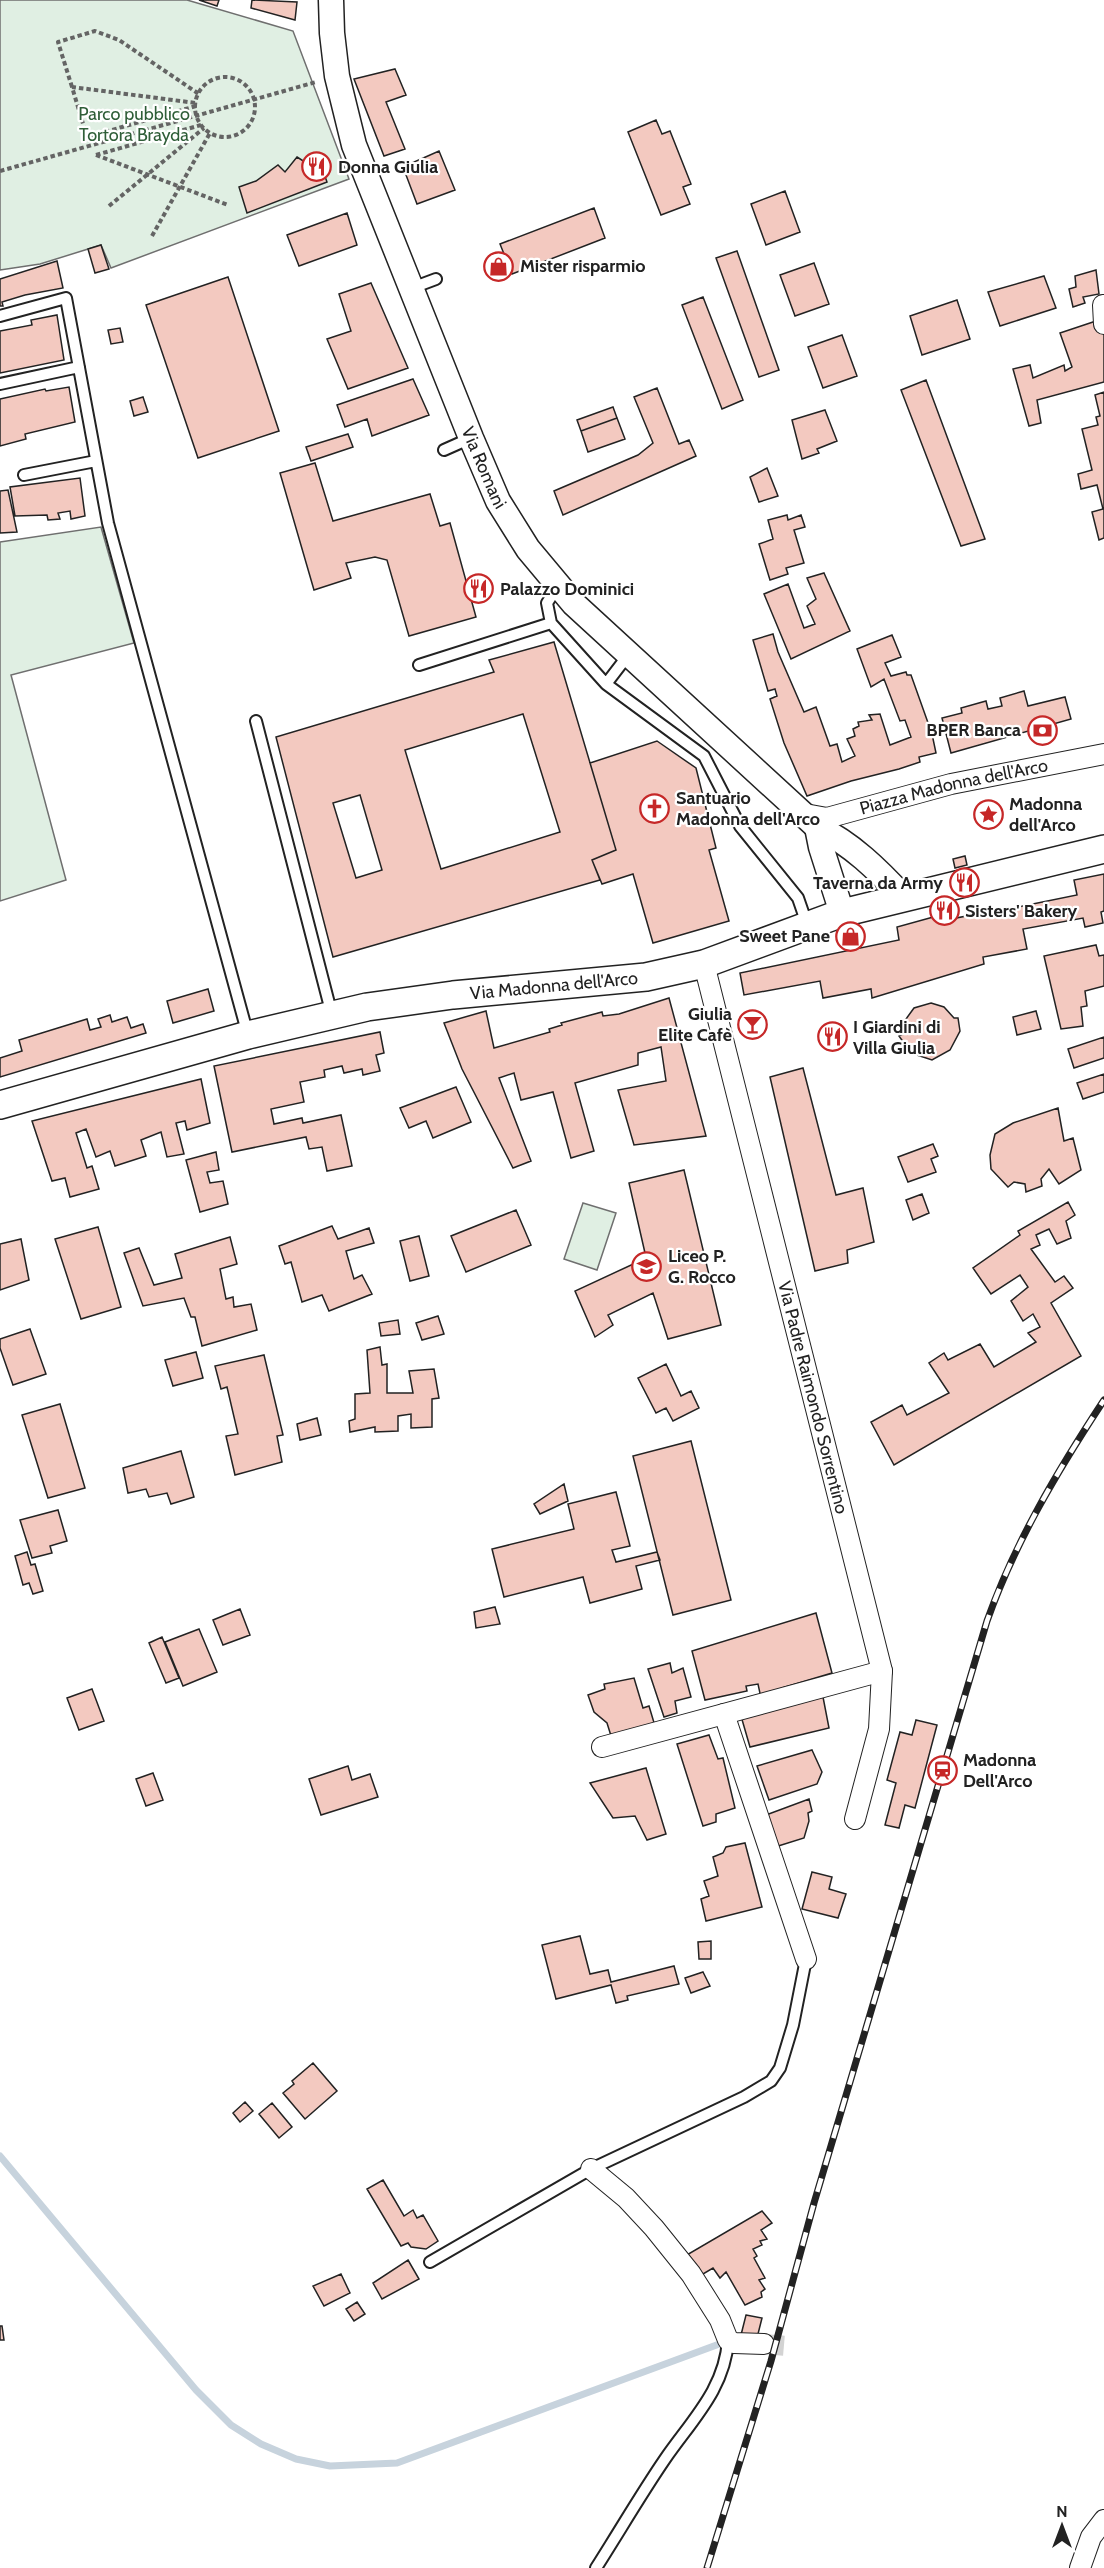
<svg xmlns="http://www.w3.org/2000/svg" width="1104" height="2568" viewBox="0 0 1104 2568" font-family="Cabin,sans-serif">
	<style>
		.green { fill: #e0efe3; stroke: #6f6f6f; stroke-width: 1.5 }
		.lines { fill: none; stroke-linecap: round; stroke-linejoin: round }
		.stream { stroke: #c7d3dd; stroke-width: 7 }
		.building { fill: #f3c9c0; stroke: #222; stroke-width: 1.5; fill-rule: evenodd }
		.minor-tunnel { stroke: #d3d3d3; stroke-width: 20; stroke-dasharray: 20 10; stroke-linecap: butt }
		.service-casing { stroke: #222; stroke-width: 14 }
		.minor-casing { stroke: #222; stroke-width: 22 }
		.tertiary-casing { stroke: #222; stroke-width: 27 }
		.secondary-casing { stroke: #222; stroke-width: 30 }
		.path { stroke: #646464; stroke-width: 4; stroke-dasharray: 4.5 3; stroke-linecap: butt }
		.service { stroke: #fff; stroke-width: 10 }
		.minor { stroke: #fff; stroke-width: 20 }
		.tertiary { stroke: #fff; stroke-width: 24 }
		.secondary { stroke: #fff; stroke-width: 27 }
		.rail-casing { stroke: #222; stroke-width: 7 }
		.rail { stroke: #fff; stroke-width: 4.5; stroke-dasharray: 14; stroke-linecap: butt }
		.labels { text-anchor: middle; stroke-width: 4.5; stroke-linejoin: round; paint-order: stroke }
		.park-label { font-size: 18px; fill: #2f5e38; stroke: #fff }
		.poi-label { font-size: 18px; font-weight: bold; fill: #222; stroke: #fff; text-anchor: start }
		.street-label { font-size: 18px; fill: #222; stroke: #fff }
	</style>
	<rect width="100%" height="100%" fill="#fff"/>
	<path class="green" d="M0,0h187l106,31 56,148 -238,89 -10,-23 -61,19 -40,6z
		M101,527l33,116 -123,32 55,205 -66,21v-359z
		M583,1203l33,10 -19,57 -33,-11z"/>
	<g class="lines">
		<path class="stream" d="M0,2156l196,234 35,35 30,19 35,15 34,7 67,-3 325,-120"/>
	</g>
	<path class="building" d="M199,0h20l-2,6z
		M252,0l45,2 -2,18 -44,-12z
		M395,69l11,26 -20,7 19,47 -21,7 -30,-77z
		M656,120l6,14 8,-3 21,53 -8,3 7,17 -29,11 -33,-83z
		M439,151l16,39 -38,14 -14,-37z
		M297,157l14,9 9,-4 7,20 -80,31 -8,-26 17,-6 22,-16 7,7z
		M785,191l15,41 -34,13 -15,-41z
		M594,208l11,30 -93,36 -12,-30z
		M347,213l10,32 -58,21 -12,-31z
		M101,245l8,24 -14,4 -7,-24z
		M737,251l42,119 -20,7 -43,-119z
		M57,261l6,27 -38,7 -23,7 1,4h-3v-27z
		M814,263l15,41 -34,12 -15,-41z
		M1096,270l3,24 -16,3 2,6 -12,4 -4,-18 7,-2 -1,-11z
		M1044,276l12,32 -56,18 -12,-34z
		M228,277l51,154 -81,27 -52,-153z
		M371,283l37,85 -60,21 -21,-50 24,-8 -12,-37z
		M703,297l40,103 -21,9 -40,-104z
		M957,300l13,39 -48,16 -12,-39z
		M57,315l7,45 -64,13v-42l32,-6 -1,-5z
		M1099,320l5,15v47l-67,18 4,23 -12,3 -16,-57 17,-4 3,13 31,-13 1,6 7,-4 -12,-34z
		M120,328l3,14 -12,2 -3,-14z
		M842,335l15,41 -34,12 -15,-41z
		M413,379l16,36 -57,21 -5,-17 -22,8 -8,-22z
		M926,380l59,159 -24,7 -60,-156z
		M69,387l6,35 -50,12 1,5 -26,7v-47l45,-10 1,2z
		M657,388l22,56 10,-4 7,16 -133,59 -9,-24 84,-36 15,-12 -19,-46z
		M1104,392v146l-5,2 -7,-28 11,-3 -6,-24 -16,4 -3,-15 14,-4 -10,-41 16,-4 -2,-8 4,-1 -5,-21z
		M143,397l5,15 -14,4 -4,-15z
		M613,407l4,11 -36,13 -4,-11z
		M825,410l12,31 -20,8 2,4 -17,6 -10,-39z
		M617,418l8,21 -37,13 -7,-21z
		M348,434l5,13 -42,14 -5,-14z
		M315,463l18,58 97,-27 10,32 10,-3 26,94 -67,19 -22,-76 -12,-3 -29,6 5,15 -37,12 -34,-117z
		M767,468l11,28 -19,6 -9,-25z
		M80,478l5,38 -14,3 -1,-8 -12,2 2,6 -12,1 -1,-5 -32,1 -5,-29z
		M8,490l9,42 -17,1v-42z
		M787,515l1,5 13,-5 4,12 -11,3 10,33 -18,5 2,6 -18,6 -11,-36 14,-5 -5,-19z
		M824,573l26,58 -59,28 -27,-65 24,-10 16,44 11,-4 -8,-18 9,-7 -9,-21z
		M773,634l5,18 26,60 12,-5 14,39 7,-2 5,18 13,-6 -8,-17 8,-3 -2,-7 6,-3 -1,-4 14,-2 -3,-5 11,-1 10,31 21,-8 -6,-17 -5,1 -16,-42 -13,8 -14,-38 35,-14 9,22 -16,6 6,13 15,-4 1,3h4l21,59 4,19 -17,4 1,5 -21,7 -48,12 -44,15 -23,-53 -14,-44 7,-3 -2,-7 -7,2 -15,-51z
		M554,642l62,208 -24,10 8,20 -267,77 -57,-220 218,-65 -5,-12zM523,714l37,118 -119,37 -36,-119zM360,795l22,75 -26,8 -23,-75z
		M1024,691l4,15 37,-9 6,22 -120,34 -9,-35 20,-5 -1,-5 25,-7 2,8 14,-3 -2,-8z
		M657,741l39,27 20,80 -7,2 20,71 -76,22 -20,-69 -31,10 -10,-24 24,-10 -26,-87z
		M965,856l2,9 -12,3 -2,-9z
		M1104,874v37l-3,1 2,11 -18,4 -2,-9 -60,11 4,20 -44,8 1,7 -112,34 -1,-9 -48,9 -3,-17 -76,14 -4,-22 159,-33 -2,-13 58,-16 1,7 26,-5v3l36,-9 59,-12 -3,-15z
		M1096,945l3,11 5,-1v31l-19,5 2,15 -6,1 2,19 -22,3 -17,-73z
		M208,989l6,22 -41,12 -6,-22z
		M669,998l37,138 -72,9 -16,-55 48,-9 -5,-34 -23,6v12l-63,18 19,68 -23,7 -18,-66 -32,8 -7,-27 -15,5 32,83 -18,7 -51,-99 -18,-46 42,-12 8,37 56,-16 -1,-3 13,-4 -1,-2 41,-11 1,4 16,-2z
		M931,1003l13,4 10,11h4l2,13 -10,19 -18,10 -21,-7 -12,-17 6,-3 1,-14 8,-11z
		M1036,1011l5,18 -24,6 -4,-18z
		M110,1015l2,7 15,-5 4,11 12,-4 3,9 -146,44v-19l22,-7 -3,-11 68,-21 3,11 11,-3 -3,-8z
		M380,1032l4,21 -8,2 4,16 -17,4 -1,-6 -18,4 -2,-7 -18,4 1,7 -25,5 4,20 -33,7 3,15 28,-6 1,5 38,-8 11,51 -25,5 -5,-24 -13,2 -3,-12 -74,15 -18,-86z
		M1104,1037v21l-30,10 -6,-19z
		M803,1068l33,127 27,-7 11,54 -27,8 1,13 -33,8 -45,-194z
		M1104,1074v18l-21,7 -6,-16z
		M201,1079l9,44 -23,7 -2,-9 -9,2 8,31 -17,3 -6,-25 -20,8 5,16 -31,10 -5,-15 -14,6 -10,-28 -10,4 11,35 5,-2 7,23 -29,8 -5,-19 -13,3 -20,-60z
		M456,1087l15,35 -38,16 -7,-17 -17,7 -9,-20z
		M1058,1108l6,33 9,-3 8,32 -22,14 -10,-15 -8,10 1,7 -16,6 -1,-8 -11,-2 -6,5 -17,-18 -1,-14 5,-21 18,-11z
		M933,1144l5,12 -7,3 5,13 -28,10 -10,-25z
		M216,1152l3,18 -12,2 3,11 13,-2 5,23 -28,8 -14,-52z
		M684,1170l37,155 -53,14 -15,-46 -45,22 5,10 -18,12 -20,-46 67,-31 -2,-6 5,-1 -16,-70z
		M922,1194l7,19 -16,7 -7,-20z
		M1068,1202l7,13 -9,6 5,17 -14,6 -8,-15 -13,6 4,10 -9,4 24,33 9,-6 9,12 -22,15 30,53 -187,109 -23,-43 31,-17 5,10 42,-22 -20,-30 15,-10 4,7 32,-16 14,23 42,-25 -8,-9 12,-6 -7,-13 -10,7 -12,-20 17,-14 -8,-12 -29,19 -18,-26 47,-33 -2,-4z
		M516,1210l15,35 -65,27 -15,-36z
		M332,1226l6,13 31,-11 5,15 -28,8 8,28 8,-4 10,19 -43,17 -7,-16 -20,7 -11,-40 -6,2 -6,-18z
		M98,1227l23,80 -40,12 -26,-80z
		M419,1236l10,40 -19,5 -10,-40z
		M230,1237l7,27 -17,5 6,30 7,-2 1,10 17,-3 6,26 -55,16 -7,-29h-4l-7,-19 -41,8 -19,-53 15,-5 15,37 28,-7 -7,-24z
		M21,1239l8,41 -29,10v-46z
		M438,1316l6,18 -22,6 -6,-17z
		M398,1320l2,14 -19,2 -2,-13z
		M30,1329l16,45 -33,11 -13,-37v-9z
		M380,1347l2,18 5,-1v29h26l-4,-22 25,-2 5,29 -7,1v28l-21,1v-14l-13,2v15l-23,1v-5l-25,5 -1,-11 6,-2v-25l15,-1 -3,-43z
		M196,1352l7,26 -30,8 -8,-26z
		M264,1355l19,80 -6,1 5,26 -47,13 -9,-39 12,-2 -11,-47 -6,2 -6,-23z
		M666,1364l15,32 10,-5 8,17 -26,13 -7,-13 -10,5 -18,-35z
		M60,1404l25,84 -37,10 -26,-83z
		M317,1418l4,17 -21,5 -3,-16z
		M691,1441l40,159 -58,15 -40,-159z
		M181,1451l13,46 -23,7 -4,-11 -18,4 -3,-8 -18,4 -5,-25z
		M564,1484l4,17 -28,13 -6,-10z
		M616,1492l14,54 -18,4 4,12 41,-10 3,8 -24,6 6,23 -52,14 -7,-26 -79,20 -12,-48 82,-20 -6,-25z
		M58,1510l9,31 -17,5 2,7 -20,5 -12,-38z
		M27,1552l4,13 4,-1 8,27 -10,3 -4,-11 -6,2 -8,-29z
		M495,1607l5,17 -24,4 -2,-16z
		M240,1609l10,26 -27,10 -10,-25z
		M816,1613l16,60 -50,15 -21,10 -3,-14 -12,2 1,5 -42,9 -13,-49z
		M199,1629l18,43 -34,14 -18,-44z
		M162,1637l17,41 -13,5 -17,-40z
		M670,1663l2,10 11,-5 8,29 -16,4 2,12 -13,4 -16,-48z
		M634,1678l9,30 6,-2 6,20 -43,13 -5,-16 -13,-11 -6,-17 17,-6 -1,-5z
		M92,1689l12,32 -25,9 -12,-32z
		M823,1697l6,31 -79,19 -9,-31z
		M916,1720l21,5 -22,83 -10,-3 -6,23 -14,-3 11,-42 -9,-3 13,-48 12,3z
		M709,1735l9,24 5,-1 12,50 -19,6v8l-13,4 -26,-82z
		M812,1750l10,22 -5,12 -48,16 -12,-34z
		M348,1766l4,14 18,-6 8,23 -57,18 -12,-36z
		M646,1768l20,66 -19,6 -12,-24 -22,2 -23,-35z
		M153,1773l10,27 -17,6 -10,-27z
		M809,1799l3,12 -4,2 1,8 -5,17 -29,9 -9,-32z
		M745,1843l17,64 -56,14 -5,-22 8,-3 -5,-15 14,-5 -5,-19 10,-4 3,-6z
		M812,1872l20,5 -3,12 17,5 -8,24 -36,-9z
		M580,1936l10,38 18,-4 3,12 63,-16 5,18 -52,12 1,4 -12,3 -5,-18 -55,14 -14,-54z
		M711,1941v18h-12l-1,-17z
		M703,1972l7,14 -19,7 -6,-15z
		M313,2063l24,28 -32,28 -22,-26 11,-9 -2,-3z
		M245,2102l8,9 -13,11 -7,-9z
		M272,2103l20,24 -13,11 -20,-24z
		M383,2180l21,36 9,-6 4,8 6,-3 15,26 -12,8 -15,-2 -3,-4 -7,3 -34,-57z
		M762,2211l10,12 -11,7 6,9 -7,2 2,4 -9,4 4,7 -3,2 11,20 -6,2 6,9 -4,3 1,5 -17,8 -19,-33 -6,6 -7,-10 -15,9 -13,-21z
		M408,2260l11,19 -37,20 -9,-16z
		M341,2274l9,19 -26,13 -11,-20z
		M357,2302l8,12 -11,7 -8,-12z
		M746,2315l16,3 -5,20 -16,-3z
		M0,2326h2l2,14h-4z"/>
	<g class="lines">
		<path class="minor-tunnel" d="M764,2344l23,2"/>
		<defs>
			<path id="service" d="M412,288l24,-9
				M0,316l66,-18 42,225 140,512
				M0,384l79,-17
				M444,450l27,-12
				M24,475l72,-14
				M551,623l55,61 23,-30
				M419,665l132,-42 -4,-20 11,-17
				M606,684l98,72 36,70 58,72 9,26
				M256,721l76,294
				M430,2262l161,-93 153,-72 27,-16 9,-13 13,-43 13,-66
				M596,2568c23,-36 45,-74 69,-109 26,-38 60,-70 63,-119"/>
			<g id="minor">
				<path d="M1103,305l1,19"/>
				<path id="s1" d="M805,814l22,4 124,-34 153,-30"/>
				<path id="s2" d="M704,964l178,707 -3,58 -24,90"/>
				<path d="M724,1714l82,245"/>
				<path d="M602,1747l280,-76"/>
				<path d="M591,2169l35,29 28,30 37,46 29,46 8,20 6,3 30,1"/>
				<path d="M1080,2568l11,-31 13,-17"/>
			</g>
			<g id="tertiary">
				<path id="s3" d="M331,0l1,33 5,43 17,69 117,293 27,63 30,48 46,55 243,223c35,17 61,43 87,71"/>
				<path d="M817,827l4,20 21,66"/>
			</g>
			<g id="secondary">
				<path id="s4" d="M0,1105l248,-70 119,-28 86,-12 193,-18 58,-13 138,-51 262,-64"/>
			</g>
		</defs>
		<use href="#service" class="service-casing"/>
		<use href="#minor" class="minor-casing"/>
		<use href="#tertiary" class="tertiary-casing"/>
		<use href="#secondary" class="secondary-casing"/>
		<path class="path" d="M195 107a30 30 0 1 1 60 0a30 30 0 1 1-60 0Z
			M72,87l-14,-45 37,-11 24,9 80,54
			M196,106l-109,31 -15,-50 124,16
			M96,155l132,50
			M96,155l105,-30
			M0,171l316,-89
			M109,206l95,-78
			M152,236l58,-103"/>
		<use href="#service" class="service"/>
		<use href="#minor" class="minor"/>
		<use href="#tertiary" class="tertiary"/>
		<use href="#secondary" class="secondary"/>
		<defs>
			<path id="rail" d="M707,2568l64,-207 43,-158 173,-582c28,-79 71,-151 117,-221"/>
		</defs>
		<use href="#rail" class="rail-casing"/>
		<use href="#rail" class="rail"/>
	</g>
	<defs>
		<symbol id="restaurant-ring" viewBox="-11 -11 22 22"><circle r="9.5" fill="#fff" stroke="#c62828" stroke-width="1.5"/><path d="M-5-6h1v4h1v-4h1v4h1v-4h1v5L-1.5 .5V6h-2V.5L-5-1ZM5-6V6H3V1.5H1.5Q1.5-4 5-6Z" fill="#c62828"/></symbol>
		<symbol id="shop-ring" viewBox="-11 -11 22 22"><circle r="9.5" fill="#fff" stroke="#c62828" stroke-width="1.5"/><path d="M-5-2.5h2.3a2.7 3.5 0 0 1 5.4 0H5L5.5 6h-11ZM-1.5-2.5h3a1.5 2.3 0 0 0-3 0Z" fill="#c62828"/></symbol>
		<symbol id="bank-ring" viewBox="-11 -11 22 22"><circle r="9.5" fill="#fff" stroke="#c62828" stroke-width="1.5"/><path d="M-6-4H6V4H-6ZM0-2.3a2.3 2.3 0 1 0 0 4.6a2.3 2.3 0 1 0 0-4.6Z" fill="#c62828"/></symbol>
		<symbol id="church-ring" viewBox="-11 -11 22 22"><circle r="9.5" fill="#fff" stroke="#c62828" stroke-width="1.5"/><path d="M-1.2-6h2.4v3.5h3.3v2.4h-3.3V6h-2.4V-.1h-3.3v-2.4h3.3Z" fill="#c62828"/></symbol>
		<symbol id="sight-ring" viewBox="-11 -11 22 22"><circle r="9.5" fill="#fff" stroke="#c62828" stroke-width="1.5"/><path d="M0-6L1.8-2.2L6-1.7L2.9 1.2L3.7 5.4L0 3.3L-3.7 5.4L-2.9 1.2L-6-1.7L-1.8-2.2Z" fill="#c62828"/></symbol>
		<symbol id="bar-ring" viewBox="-11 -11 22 22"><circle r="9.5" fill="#fff" stroke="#c62828" stroke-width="1.5"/><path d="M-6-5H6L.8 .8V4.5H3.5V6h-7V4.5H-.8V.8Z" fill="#c62828"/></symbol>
		<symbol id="school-ring" viewBox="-11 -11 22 22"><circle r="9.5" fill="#fff" stroke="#c62828" stroke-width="1.5"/><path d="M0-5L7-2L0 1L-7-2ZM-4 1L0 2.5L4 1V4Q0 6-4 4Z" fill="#c62828"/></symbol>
		<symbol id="station-ring" viewBox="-11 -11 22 22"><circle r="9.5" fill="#fff" stroke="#c62828" stroke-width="1.5"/><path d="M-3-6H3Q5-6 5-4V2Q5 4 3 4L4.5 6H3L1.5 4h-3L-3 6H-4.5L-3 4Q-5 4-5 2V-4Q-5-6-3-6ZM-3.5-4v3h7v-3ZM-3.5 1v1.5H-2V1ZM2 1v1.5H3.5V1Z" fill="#c62828"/></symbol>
	</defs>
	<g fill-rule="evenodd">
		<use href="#restaurant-ring" x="300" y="150" width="33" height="33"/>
		<use href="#shop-ring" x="482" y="250" width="33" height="33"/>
		<use href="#restaurant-ring" x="462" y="572" width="33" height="33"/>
		<use href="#bank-ring" x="1026" y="714" width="33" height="33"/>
		<use href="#church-ring" x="638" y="792" width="33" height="33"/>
		<use href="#sight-ring" x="972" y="798" width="33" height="33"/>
		<use href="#restaurant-ring" x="948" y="866" width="33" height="33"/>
		<use href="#restaurant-ring" x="928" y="894" width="33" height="33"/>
		<use href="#shop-ring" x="834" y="920" width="33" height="33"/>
		<use href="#bar-ring" x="736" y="1008" width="33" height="33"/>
		<use href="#restaurant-ring" x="816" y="1020" width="33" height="33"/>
		<use href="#school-ring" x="630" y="1250" width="33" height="33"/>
		<use href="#station-ring" x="926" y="1754" width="33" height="33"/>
	</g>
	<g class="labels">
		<g class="park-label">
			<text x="134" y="120">Parco pubblico<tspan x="134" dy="21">Tortora Brayda</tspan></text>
		</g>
		<g class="poi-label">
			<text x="338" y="173">Donna Giulia</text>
			<text x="520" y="272">Mister risparmio</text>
			<text x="500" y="595">Palazzo Dominici</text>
			<text x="1021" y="736" text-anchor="end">BPER Banca</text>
			<text x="676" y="804">Santuario<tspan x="676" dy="21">Madonna dell'Arco</tspan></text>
			<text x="1009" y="810">Madonna<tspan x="1009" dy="21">dell'Arco</tspan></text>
			<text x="943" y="889" text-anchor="end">Taverna da Army</text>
			<text x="965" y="917">Sisters' Bakery</text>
			<text x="830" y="942" text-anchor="end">Sweet Pane</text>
			<text x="732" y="1020" text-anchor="end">Giulia<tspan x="732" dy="21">Elite Cafè</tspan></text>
			<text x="853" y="1033">I Giardini di<tspan x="853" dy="21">Villa Giulia</tspan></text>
			<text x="668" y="1262">Liceo P.<tspan x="668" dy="21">G. Rocco</tspan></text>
			<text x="963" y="1766">Madonna<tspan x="963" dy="21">Dell'Arco</tspan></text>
		</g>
		<g class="street-label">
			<text dy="6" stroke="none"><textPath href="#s3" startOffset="495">Via Romani</textPath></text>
			<text dy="6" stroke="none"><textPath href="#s1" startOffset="153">Piazza Madonna dell'Arco</textPath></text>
			<text dy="6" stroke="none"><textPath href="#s4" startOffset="568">Via Madonna dell'Arco</textPath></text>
			<text dy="6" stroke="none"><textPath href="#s2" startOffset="447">Via Padre Raimondo Sorrentino</textPath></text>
		</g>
	</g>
	<g transform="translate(1062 2526)" stroke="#ffffff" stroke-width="4.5" paint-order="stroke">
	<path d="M0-4.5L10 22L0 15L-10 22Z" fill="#222222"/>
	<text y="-9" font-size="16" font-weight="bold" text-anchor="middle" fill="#222222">N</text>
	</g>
</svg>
